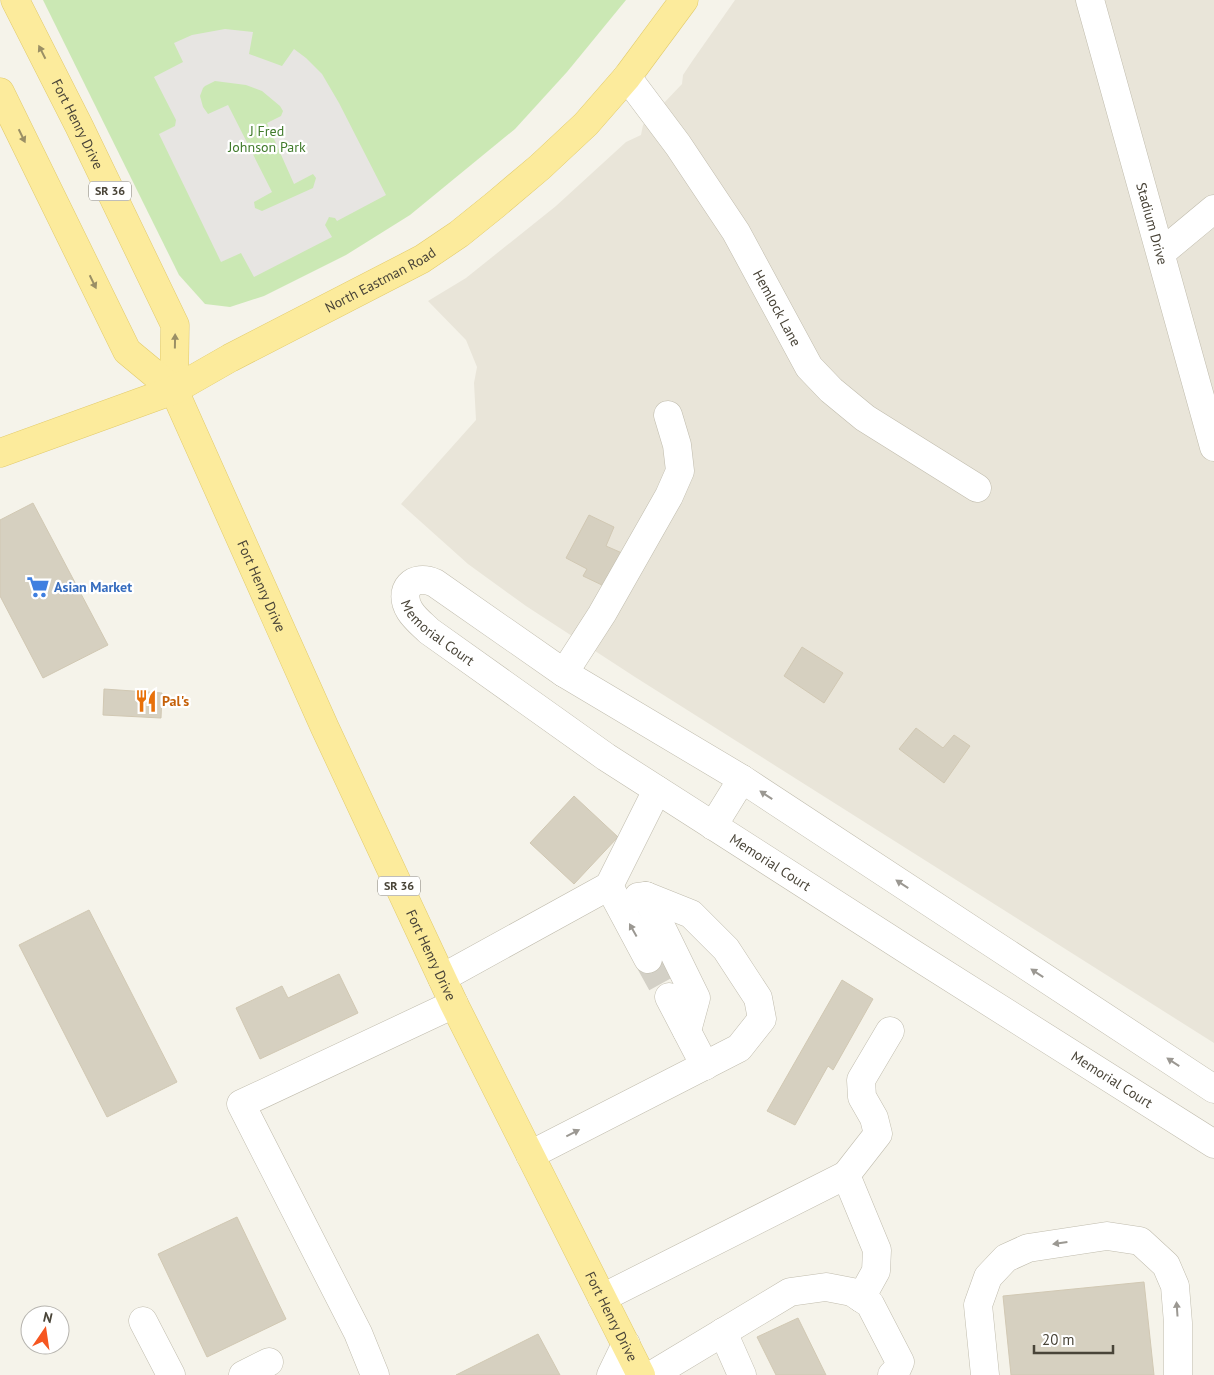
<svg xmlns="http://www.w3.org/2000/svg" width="1214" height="1375" viewBox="0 0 1214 1375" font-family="'PT Sans',sans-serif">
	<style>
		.residential { fill: #e9e5d9 }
		.green { fill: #cbe8b4 }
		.parking { fill: #e7e5e2; fill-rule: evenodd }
		.building { fill: #d6d0c0; stroke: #d1c8b3 }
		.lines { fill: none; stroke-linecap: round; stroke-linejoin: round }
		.minor-tunnel { stroke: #d3d0c6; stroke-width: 28; stroke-dasharray: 28 14; stroke-linecap: butt }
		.minor-casing { stroke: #c0bcad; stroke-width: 29 }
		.major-casing { stroke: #e2cb6b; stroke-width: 29 }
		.minor { stroke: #fff; stroke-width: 28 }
		.major { stroke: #fceb9c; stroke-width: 28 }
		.oneway { fill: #9a8f65 }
		.oneway2 { fill: #9b9892 }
		.labels { text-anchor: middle; stroke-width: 4.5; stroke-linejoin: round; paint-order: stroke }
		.shield { fill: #fff; stroke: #807c74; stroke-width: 1 }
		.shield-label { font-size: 12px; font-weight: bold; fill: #494438 }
		.street-label { font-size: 14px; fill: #494438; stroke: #fff }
		.park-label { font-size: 14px; fill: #417b2c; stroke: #fff }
		.shop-label { font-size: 14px; font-weight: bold; fill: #366cbe; stroke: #fff; text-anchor: start }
		.food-label { font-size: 14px; font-weight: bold; fill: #c56008; stroke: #fff; text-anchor: start }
	</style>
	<rect width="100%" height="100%" fill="#f5f3ea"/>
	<path class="residential" d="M735,0h479v1043l-579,-366 -109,-71 -58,-42 -67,-60 75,-84 -2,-37 3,-16 -11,-27 -38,-39 38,-23 90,-72 70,-64 15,-7 2,-10 39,-41 1,-9 10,-15z"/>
	<path class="green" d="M43,0h583l-59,72 -52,57 -105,86 -64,40 -82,41 -34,11 -25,-3 -26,-29z"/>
	<path class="parking" d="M225,29l28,3 -4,22 33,12 12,-17 12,9 16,16 17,29 47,92 -49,26 -2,-3 -6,-1 -4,8 7,12 -78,40 -13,-24 -20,9 -62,-128 16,-8 1,-6 -22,-43 29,-15 -9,-19 18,-8zM215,81l31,4 16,6 18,15 3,5 -2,5 -14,7 27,61 19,-10 3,4 -3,10 -51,23 -7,-3 -1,-6 18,-10 -44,-87 -20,9 -5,-7 -3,-11 3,-8 2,-2z"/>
	<path class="building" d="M33,503l75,142 -65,33 -43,-82v-76z
		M589,515l25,12 -8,19 16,7 -18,33 -21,-10 4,-7 -21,-11z
		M802,647l41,26 -19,30 -40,-27z
		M104,689l58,4 -1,25 -58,-3z
		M916,728l27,20 11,-13 16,11 -26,37 -45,-34z
		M574,796l44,41 -44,47 -44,-41z
		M89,910l88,172 -70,35 -88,-172z
		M339,974l19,39 -98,46 -24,-51 46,-22 6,12z
		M842,980l31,19 -40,71 -5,-4 -33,59 -28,-14z
		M237,1217l49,102 -79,38 -49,-103z
		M1144,1282l10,93h-143l-8,-79z
		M798,1318l28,57h-50l-19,-38z
		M538,1334l22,41h-104z"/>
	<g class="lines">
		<path class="minor-tunnel" d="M648,959l21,38"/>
		<defs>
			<g id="minor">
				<path id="s1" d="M1090,0l124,447"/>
				<path id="s2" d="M627,77l51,68 58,87 73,135 22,23 34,28 112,70"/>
				<path d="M1161,253l53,-44"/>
				<path d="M564,673l38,-59 67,-118 11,-25 -3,-26 -9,-30"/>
				<path d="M713,826l29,-47"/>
				<path d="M609,886l48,-96"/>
				<path d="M638,897l8,-1 50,102 -9,33"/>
				<path d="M442,978l167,-92 39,73"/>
				<path d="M669,997l36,69"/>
				<path id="s3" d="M1214,1089l-472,-310 -178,-106 -129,-90c-22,-10 -38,7 -25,28 5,8 13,14 19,20l177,126 309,198 299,189"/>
				<path d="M530,1155l209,-107 23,-29 -4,-21 -32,-49 -35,-35 -45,-18"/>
				<path d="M846,1175l31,75 -1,21 -15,27"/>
				<path d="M602,1298l244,-123 32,-41 -4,-16 -12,-21 -1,-17 29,-49"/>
				<path d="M143,1321l28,54"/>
				<path d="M723,1332l19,43"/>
				<path d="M243,1375l26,-13"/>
				<path d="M375,1375l-17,-42 -117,-229 213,-100"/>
				<path d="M611,1375l15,-31"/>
				<path d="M652,1375l138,-83 36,-5 26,5 18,12 30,58 -4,9 -4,4"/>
				<path d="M985,1375l-7,-70 10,-28 18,-19 22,-10 79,-12 33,5 26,24 9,21 3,37v52"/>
			</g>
			<g id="major">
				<path id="s4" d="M15,0l64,126 96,199 -1,65 151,338 129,276 187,371"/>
				<path d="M0,92l127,259 47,39"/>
				<path id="s5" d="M0,453l174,-63 56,-32 192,-99 37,-25 36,-29 45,-38 46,-43 41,-47 57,-77"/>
			</g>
		</defs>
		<use href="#minor" class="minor-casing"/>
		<use href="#major" class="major-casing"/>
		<use href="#minor" class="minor"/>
		<use href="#major" class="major"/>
	</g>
	<defs><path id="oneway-solid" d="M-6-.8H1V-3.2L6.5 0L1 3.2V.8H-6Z" transform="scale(1.25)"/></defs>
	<g class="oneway">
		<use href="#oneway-solid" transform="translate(42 52) rotate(-117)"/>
		<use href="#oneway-solid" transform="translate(22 136) rotate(64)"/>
		<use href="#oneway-solid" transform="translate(93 282) rotate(64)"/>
		<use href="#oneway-solid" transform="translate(175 341) rotate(-89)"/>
	</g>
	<g class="oneway2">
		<use href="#oneway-solid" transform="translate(766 795) rotate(-147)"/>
		<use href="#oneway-solid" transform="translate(902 884) rotate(-147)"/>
		<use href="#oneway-solid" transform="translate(633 930) rotate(-119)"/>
		<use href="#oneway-solid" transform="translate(1037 973) rotate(-147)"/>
		<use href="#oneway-solid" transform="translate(1173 1062) rotate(-147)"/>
		<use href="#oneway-solid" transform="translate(573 1133) rotate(-27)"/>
		<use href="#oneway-solid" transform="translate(1060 1243) rotate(172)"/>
		<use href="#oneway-solid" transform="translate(1177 1309) rotate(-94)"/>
	</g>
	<defs>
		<symbol id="supermarket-bare" viewBox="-9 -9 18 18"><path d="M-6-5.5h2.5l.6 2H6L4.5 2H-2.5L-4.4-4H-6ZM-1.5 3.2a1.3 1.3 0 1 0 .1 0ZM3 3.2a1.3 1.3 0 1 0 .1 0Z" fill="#3f7fe0" stroke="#fff" stroke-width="2.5" paint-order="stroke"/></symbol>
		<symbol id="restaurant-bare" viewBox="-9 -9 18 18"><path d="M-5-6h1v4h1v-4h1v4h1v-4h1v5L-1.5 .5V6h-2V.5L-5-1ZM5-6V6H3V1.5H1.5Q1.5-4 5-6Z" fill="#e8710a" stroke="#fff" stroke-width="2.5" paint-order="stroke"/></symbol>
	</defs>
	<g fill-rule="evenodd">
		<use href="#supermarket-bare" x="22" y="571" width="32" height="32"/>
		<use href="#restaurant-bare" x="130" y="685" width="32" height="32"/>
	</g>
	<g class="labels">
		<g class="shield">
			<rect x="89" y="181.5" width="42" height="19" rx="4"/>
			<rect x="378" y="876.5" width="42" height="19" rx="4"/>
		</g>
		<g class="shield-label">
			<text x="110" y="195">SR 36</text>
			<text x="399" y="890">SR 36</text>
		</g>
		<g class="street-label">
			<text dy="5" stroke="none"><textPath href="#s4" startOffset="139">Fort Henry Drive</textPath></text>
			<text dy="5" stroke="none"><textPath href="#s1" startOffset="232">Stadium Drive</textPath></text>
			<text dy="5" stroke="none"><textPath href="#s5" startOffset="419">North Eastman Road</textPath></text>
			<text dy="5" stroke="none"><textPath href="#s2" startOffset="276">Hemlock Lane</textPath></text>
			<text dy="5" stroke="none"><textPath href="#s4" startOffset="642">Fort Henry Drive</textPath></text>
			<text dy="5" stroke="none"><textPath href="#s3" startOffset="1019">Memorial Court</textPath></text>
			<text dy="5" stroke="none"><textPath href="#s3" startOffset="1424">Memorial Court</textPath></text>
			<text dy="5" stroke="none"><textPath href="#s4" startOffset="1048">Fort Henry Drive</textPath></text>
			<text dy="5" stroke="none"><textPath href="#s3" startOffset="1829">Memorial Court</textPath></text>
			<text dy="5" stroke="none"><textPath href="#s4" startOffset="1452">Fort Henry Drive</textPath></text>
		</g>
		<g class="park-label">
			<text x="267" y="136">J Fred<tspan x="267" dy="16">Johnson Park</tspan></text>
		</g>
		<g class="shop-label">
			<text x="54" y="592">Asian Market</text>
		</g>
		<g class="food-label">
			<text x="162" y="706">Pal's</text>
		</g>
	</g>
	<g transform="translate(45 1330) rotate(13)"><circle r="24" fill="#ffffff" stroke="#b6b4af"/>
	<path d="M0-4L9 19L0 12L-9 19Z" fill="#f65620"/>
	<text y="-8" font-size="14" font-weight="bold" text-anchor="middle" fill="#494438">N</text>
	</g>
	<path d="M1034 1345v8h79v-8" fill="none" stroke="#494438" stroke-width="2.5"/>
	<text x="1042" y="1345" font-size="15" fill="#494438" stroke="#ffffff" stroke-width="4" paint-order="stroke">20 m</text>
</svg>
